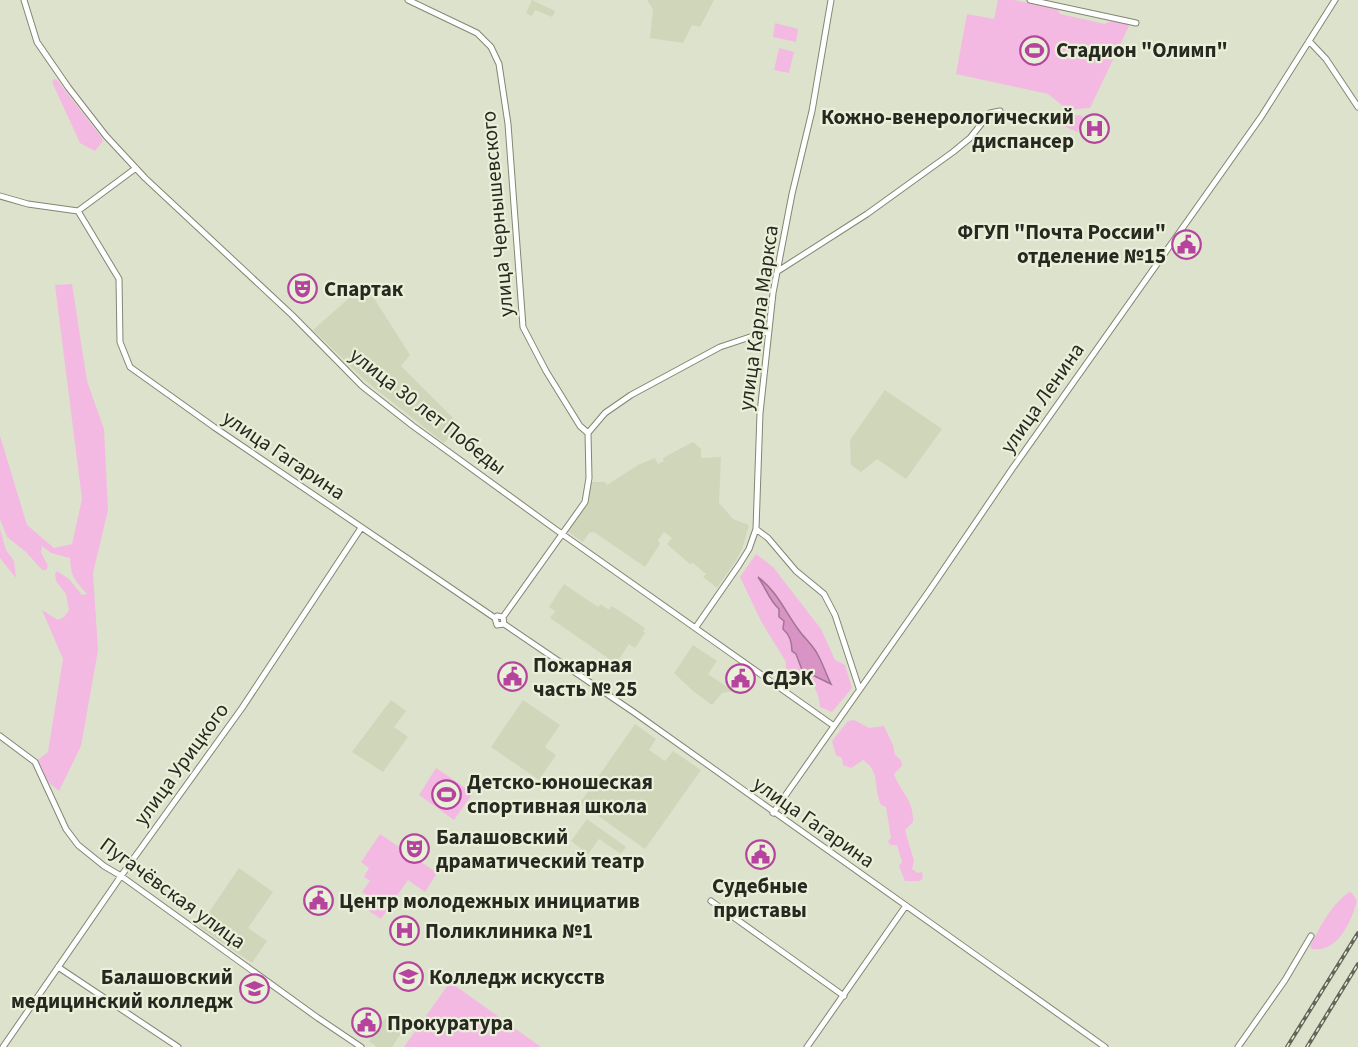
<svg xmlns="http://www.w3.org/2000/svg" width="1358" height="1047" viewBox="0 0 1358 1047" font-family="'Source Sans 3',sans-serif">
	<style>
		.built { fill: #d0d6b9 }
		.green { fill: #f3b9e3; fill-rule: evenodd }
		.water { fill: #d794c5; stroke: #a27494; stroke-width: 1.5 }
		.lines { fill: none; stroke-linecap: round; stroke-linejoin: round }
		.secondary-casing { stroke: #828672; stroke-width: 7 }
		.secondary { stroke: #fff; stroke-width: 5 }
		.rail-casing { stroke: #626558; stroke-width: 4 }
		.rail { stroke: #eaefd9; stroke-width: 1.5; stroke-dasharray: 4.5; stroke-linecap: butt }
		.labels { text-anchor: middle; stroke-width: 4.5; stroke-linejoin: round; paint-order: stroke }
		.poi-label { font-size: 21px; font-weight: bold; fill: #272921; stroke: #eaefd9; text-anchor: start }
		.street-label { font-size: 21px; fill: #272921; stroke: #eaefd9 }
	</style>
	<rect width="100%" height="100%" fill="#dde2cc"/>
	<path class="built" d="M532,0l23,11 -3,6 -17,-7 -3,6 -6,-3z
		M647,0h67l-14,27 -8,-2 -9,18 -33,-5 3,-29z
		M365,284l45,71 -9,11 59,59 -16,18 -77,-61 -54,-52z
		M885,390l57,39 -36,50 -29,-20 -16,13 -10,-7 -1,-25z
		M693,442l8,7v9l20,-1 -2,46 14,16 16,6 -7,24 -7,13 -18,26 -14,-11 3,-3 -13,-11 -3,1 -23,-20 5,-6 -8,-6 -6,8 2,4 -15,23 -51,-35 -5,1 -6,9 -16,-11 19,-28 4,-21h15l2,3 31,-20 17,-7 3,6 6,-3 -1,-3z
		M564,584l34,23 3,-3 8,6 3,-4 33,22 -2,3 2,2 -10,15 -6,-4 -10,15 5,5 -7,11 -14,-10 5,-7 -58,-40 5,-7 -6,-4z
		M693,645l24,16 -9,13 25,17 -11,2 -10,12 -19,-14 -19,-18z
		M391,700l15,11 -12,16 14,10 -25,35 -31,-20z
		M523,700l37,25 -15,22 11,8 -17,25 -48,-33z
		M635,724l21,15 -7,11 16,11 8,-10 28,19 -56,79 -65,-46z
		M587,819l39,28 -5,7 -22,-15 -11,15 -17,-13z
		M239,868l34,24 -25,36 19,13 -15,22 -53,-36z
		M388,1014l18,12 -14,21h-15l-8,-6z"/>
	<path class="green" d="M998,0h16l43,9 3,5 45,10c7,-5 18,-3 24,2l-39,82 -14,1 -13,-3 -15,-12 -92,-20 11,-60 27,5z
		M775,23l23,6 -2,13 -23,-5z
		M779,48l15,4 -5,21 -15,-3z
		M54,79l3,1 45,58 1,3 -8,10 -15,-8 -28,-61z
		M1081,115l3,4 -7,13 -26,-12v-4z
		M72,284l15,97 17,48 4,81 -15,63 5,77 -17,96 -22,45 -11,-9 -10,-22 10,-8 15,-93 -21,-49 16,10 6,-3 5,-7 -3,-16 -10,-13 -1,-7 2,-3 12,8 13,16 5,-1c-12,-14 -16,-16 -17,-36l-19,-5 -9,-7 -1,6 7,14 -2,4h-4l-16,-18 -19,-15 -4,-10 -3,-8v-83l27,89 27,23 18,-4 10,-45 -27,-214z
		M0,529l6,21 8,11 2,17 -16,-20z
		M756,554l17,13 48,62 14,31 10,5 7,23 -20,24 -12,-5c-1,-10 -3,-19 -11,-26l-11,3 -13,-10 1,-12 -25,-41 -21,-44zM759,577l55,72 17,35 -35,-30 -12,-33 -5,-4v-8z
		M854,720l15,8 15,-2 9,19 2,10 6,5 1,6 -8,8c7,19 20,26 19,48l-8,8 9,31 -2,8 6,4 4,-1 1,6 -3,3h-15l-6,-15 3,-4 -5,-17h-7l-2,-4 3,-3 -5,-31 -5,-2c-8,-18 0,-33 -18,-45l-12,8 -8,-3 -1,-7 -6,-3 -4,-14 16,-20z
		M436,768l37,25 -19,27 -35,-25z
		M380,834l57,39 -12,19 -17,-12 -27,39 -12,-8 6,-10 -13,-9 8,-11 -6,-4 5,-9 -8,-6z
		M1349,892l3,1 5,8c-6,21 -19,52 -45,48l-2,-3c10,-19 21,-41 39,-54z
		M450,982l91,65h-137z"/>
	<path class="water" d="M758,577c18,13 27,34 40,52 6,9 15,16 20,26 5,9 8,19 13,29l-29,-14 -6,-16 -4,-3c0,-9 -2,-16 -9,-22l1,-8 -5,-4v-8c-10,-9 -13,-21 -21,-32z"/>
	<g class="lines">
		<defs>
			<path id="secondary" d="M24,0l13,42 31,45 38,49 39,42 147,137 70,71 51,40 142,103 279,197
				M408,0l69,33 14,14 8,17 9,60 15,203 23,44 34,55 8,7
				M1030,0l106,23
				M1309,41l17,18 32,48
				M0,196l28,8 50,7 41,68 1,63 10,25 84,60 281,191
				M78,211l58,-43
				M778,271l89,-57 86,-62 17,-14 20,-25 10,-2
				M756,529l12,9 28,33 28,23 11,21 24,73
				M503,617l82,-115 4,-24 -1,-45 17,-20 26,-18 89,-48 48,-16
				M504,624l-1,-7 -6,-1 -2,2 2,7 7,-1 131,89 470,334
				M696,627l43,-62 10,-16 7,-20 4,-116 13,-120 19,-99 20,-83 19,-111
				M0,736l35,26 31,67 12,16 26,21 17,10 197,142 43,29
				M773,813l156,-222 83,-122 249,-352 74,-117
				M711,901l133,95
				M58,967l120,80
				M3,1047l118,-171 121,-168 119,-180
				M807,1047l98,-140
				M1238,1047l47,-67 26,-44"/>
		</defs>
		<use href="#secondary" class="secondary-casing"/>
		<use href="#secondary" class="secondary"/>
		<defs>
			<path id="rail" d="M1287,1047l71,-114
				M1307,1047l51,-83"/>
		</defs>
		<use href="#rail" class="rail-casing"/>
		<use href="#rail" class="rail"/>
	</g>
	<defs>
		<symbol id="stadium-ring" viewBox="-11 -11 22 22"><circle r="9.5" fill="#eaefd9" stroke="#b6449e" stroke-width="1.5"/><path d="M0-5a6.5 5 0 1 0 0 10a6.5 5 0 1 0 0-10ZM-3.5-1.8h7v3.6h-7Z" fill="#b6449e"/></symbol>
		<symbol id="hospital-ring" viewBox="-11 -11 22 22"><circle r="9.5" fill="#eaefd9" stroke="#b6449e" stroke-width="1.5"/><path d="M-5-5h3v3.5h4V-5h3V5h-3V1.5h-4V5h-3Z" fill="#b6449e"/></symbol>
		<symbol id="civic-ring" viewBox="-11 -11 22 22"><circle r="9.5" fill="#eaefd9" stroke="#b6449e" stroke-width="1.5"/><path d="M-.6-6.5H3V-4.5H.6V-3L4-1V1h2V6H-6V1h2V-1L-.6-3ZM-1.2 2.5V6h2.4V2.5Z" fill="#b6449e"/></symbol>
		<symbol id="theatre-ring" viewBox="-11 -11 22 22"><circle r="9.5" fill="#eaefd9" stroke="#b6449e" stroke-width="1.5"/><path d="M-5-5.5Q0-4 5-5.5V0Q5 5 0 6Q-5 5-5 0ZM-3.3-2.5H-1v1.5H-3.3ZM1-2.5H3.3v1.5H1ZM-2.8 1Q0 5.5 2.8 1Z" fill="#b6449e"/></symbol>
		<symbol id="university-ring" viewBox="-11 -11 22 22"><circle r="9.5" fill="#eaefd9" stroke="#b6449e" stroke-width="1.5"/><path d="M0-5L7-2L0 1L-7-2ZM-4 1L0 2.5L4 1V4Q0 6-4 4Z" fill="#b6449e"/></symbol>
	</defs>
	<g fill-rule="evenodd">
		<use href="#stadium-ring" x="1018" y="34" width="33" height="33"/>
		<use href="#hospital-ring" x="1078" y="112" width="33" height="33"/>
		<use href="#civic-ring" x="1170" y="228" width="33" height="33"/>
		<use href="#theatre-ring" x="286" y="272" width="33" height="33"/>
		<use href="#civic-ring" x="496" y="660" width="33" height="33"/>
		<use href="#civic-ring" x="724" y="662" width="33" height="33"/>
		<use href="#stadium-ring" x="430" y="778" width="33" height="33"/>
		<use href="#theatre-ring" x="398" y="832" width="33" height="33"/>
		<use href="#civic-ring" x="744" y="838" width="33" height="33"/>
		<use href="#civic-ring" x="302" y="884" width="33" height="33"/>
		<use href="#hospital-ring" x="388" y="914" width="33" height="33"/>
		<use href="#university-ring" x="392" y="960" width="33" height="33"/>
		<use href="#university-ring" x="238" y="972" width="33" height="33"/>
		<use href="#civic-ring" x="350" y="1006" width="33" height="33"/>
	</g>
	<g class="labels">
		<g class="poi-label">
			<text x="1056" y="57">Стадион "Олимп"</text>
			<text x="1074" y="124" text-anchor="end">Кожно-венерологический<tspan x="1074" dy="24">диспансер</tspan></text>
			<text x="1166" y="239" text-anchor="end">ФГУП "Почта России"<tspan x="1166" dy="24">отделение №15</tspan></text>
			<text x="324" y="296">Спартак</text>
			<text x="533" y="672">Пожарная<tspan x="533" dy="24">часть № 25</tspan></text>
			<text x="762" y="685">СДЭК</text>
			<text x="467" y="789">Детско-юношеская<tspan x="467" dy="24">спортивная школа</tspan></text>
			<text x="436" y="844">Балашовский<tspan x="436" dy="24">драматический театр</tspan></text>
			<text x="760" y="893" text-anchor="middle">Судебные<tspan x="760" dy="24">приставы</tspan></text>
			<text x="339" y="908">Центр молодежных инициатив</text>
			<text x="425" y="938">Поликлиника №1</text>
			<text x="233" y="984" text-anchor="end">Балашовский<tspan x="233" dy="24">медицинский колледж</tspan></text>
			<text x="429" y="984">Колледж искусств</text>
			<text x="387" y="1030">Прокуратура</text>
		</g>
		<g class="street-label">
			<text transform="translate(497 214) rotate(-95)" y="7">улица Чернышевского</text>
			<text transform="translate(758 318) rotate(-82)" y="7">улица Карла Маркса</text>
			<text transform="translate(1042 398) rotate(-55)" y="7">улица Ленина</text>
			<text transform="translate(428 411) rotate(38)" y="7">улица 30 лет Победы</text>
			<text transform="translate(284 455) rotate(34)" y="7">улица Гагарина</text>
			<text transform="translate(181 764) rotate(-54)" y="7">улица Урицкого</text>
			<text transform="translate(814 822) rotate(35)" y="7">улица Гагарина</text>
			<text transform="translate(173 893) rotate(36)" y="7">Пугачёвская улица</text>
		</g>
	</g>
</svg>
